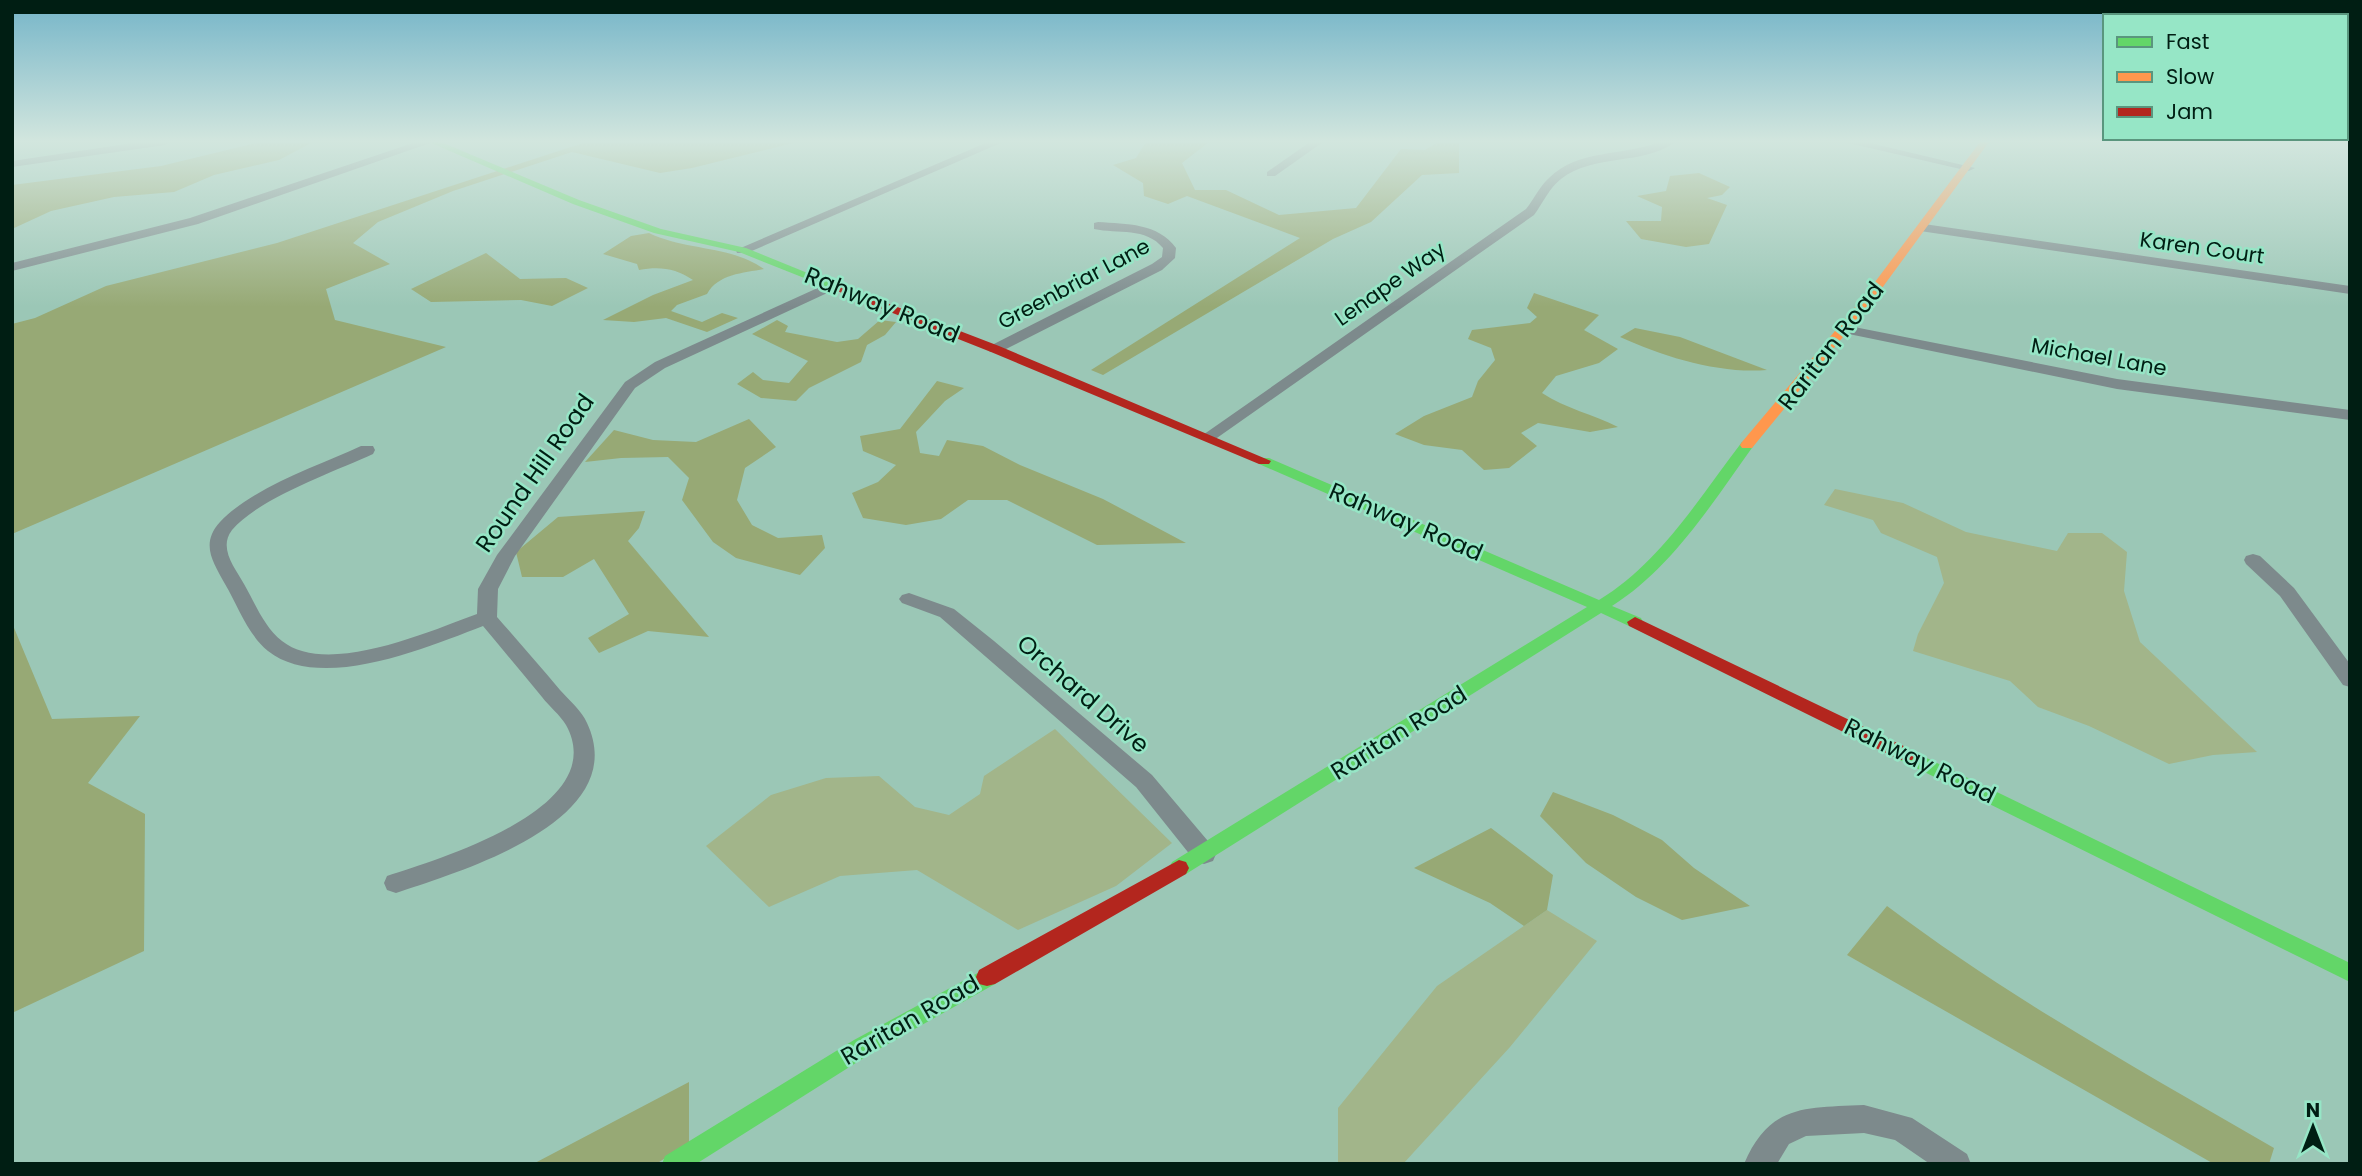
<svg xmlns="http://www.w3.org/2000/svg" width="2362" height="1176" viewBox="0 0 2362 1176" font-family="Poppins,sans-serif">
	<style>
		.green { fill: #a2b58a }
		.forest { fill: #97a975 }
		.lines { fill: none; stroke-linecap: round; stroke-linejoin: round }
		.street { fill: #7d8a8c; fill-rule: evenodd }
		.fast { fill: #63d668; fill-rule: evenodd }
		.slow { fill: #ff974d; fill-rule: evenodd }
		.jam { fill: #b3261e; fill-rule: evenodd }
		.labels { text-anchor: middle; stroke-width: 5; stroke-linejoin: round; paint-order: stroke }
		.far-street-label { font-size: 21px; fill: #001e13; stroke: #96e6c6 }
		.street-label { font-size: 24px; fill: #001e13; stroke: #96e6c6 }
	</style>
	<rect width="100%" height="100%" fill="#9bc7b6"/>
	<path class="green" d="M1835,489l68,14 63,29 91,19 11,-18h34l25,19 -3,39 16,51 117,110 -44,3 -44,9 -80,-38 -51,-19 -28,-26 -97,-30 5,-17 26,-51 -7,-26 -56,-24 -8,-13 -49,-15z
		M1055,729l117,114 -56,43 -98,44 -101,-60 -77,6 -71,31 -63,-61 65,-51 55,-17 53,-2 36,31 34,8 31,-21 4,-18z
		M1547,910l50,31 -87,106 -107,117h-65v-56l99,-122z"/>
	<path class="forest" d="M260,142h53l-34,18 -65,15 -40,17 -60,5 -63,14 -39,18v-44l149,-19z
		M586,142h211l-105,26 -32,5 -88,-21 -119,39 -75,31 -25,21 37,21 -64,25 9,31 111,27 -434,187v-210l23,-6 71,-32 171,-43z
		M1146,142h63l-27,21 13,27h31l53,25 77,-7 45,-59 24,1 13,-8h21v31l-37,2 -51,47 -38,17 -230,136 -12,-5 209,-132 -113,-42 -19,8 -24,-8 -1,-13 -30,-18 23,-7z
		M1699,173l31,14 -8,8 -15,3 20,7 -18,39 -23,3 -45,-8 -15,-18h35l1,-14 -25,-11 29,-5 4,-15z
		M649,233c37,18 81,12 115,36 -21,4 -46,5 -57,25l-30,11 -6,6 31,11 20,-9 16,5 -31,14 -41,-14 -32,4 -31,-2 50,-25 40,-15c-17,-12 -34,-14 -54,-10l-2,-6 -34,-10 28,-18z
		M486,253l34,26 46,-1 22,10 -36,18 -31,-6 -90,2 -20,-13z
		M1534,293l65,22 -15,15 34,19 -19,14 -43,13 -14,17c24,16 51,21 76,34l-28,5 -52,-9 -17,10 16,13 -28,22 -25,2 -22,-20 -38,-5 -29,-11 29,-18 48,-19 6,-16 17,-21 -4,-12 -23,-9 4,-9 58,-7 7,-6 -10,-9z
		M777,320l11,6 -3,6 52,10 21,-3 22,-19 16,2 -11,13 -18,10 -6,17 -52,26 -13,13 -35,-3 -24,-14 16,-12 10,8 26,3 19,-22 -56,-27z
		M1635,328l45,9 87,33c-48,4 -103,-13 -147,-33z
		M937,381l27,7 -19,13 -29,31 4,21 19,3 8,-16 36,6 37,19 83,34 83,44 -89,2 -90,-45h-39l-27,19 -35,6 -43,-7 -11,-25 26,-11 18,-17 -33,-14 -3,-15 40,-7z
		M749,419l27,28 -31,21 -8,32 15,25 26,13 44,-3 3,13 -25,27 -64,-17 -23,-16 -31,-42 7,-22 -21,-21 -47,1 -36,4 29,-32 39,10 43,2z
		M645,511l-6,17 -11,13 81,96 -61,-6 -49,22 -11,-15 41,-24 -35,-55 -31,18h-41l-6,-25 42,-35z
		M12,623l40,96 88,-3 -52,67 57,31 -1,137 -132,62z
		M1553,792l60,23 49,25 32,28 56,38 -68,14 -46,-23 -50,-34 -46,-47z
		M1491,828l62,47 -6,35 -23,16 -34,-23 -76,-35z
		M1887,906c122,92 256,166 387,242l-5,16h-55l-367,-209z
		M689,1082v61l-33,21h-123z"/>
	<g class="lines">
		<path class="street" d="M140,142h30l-5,3 -153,22v-6z
			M416,142h17l-235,82 -186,47v-8l178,-45z
			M988,142h15l-256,111h-10l-1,-3z
			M1310,142h13l-48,34h-8v-4z
			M1659,142h16c-32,24 -81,11 -114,37 -12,9 -18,24 -27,36l-320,225h-12l-2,-3 326,-228c8,-10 13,-22 23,-31 29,-29 75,-22 110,-36z
			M1844,142h22l109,26 -6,3z
			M1098,222c29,2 60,1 78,26l-1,10 -13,12 -162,82h-10l-2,-3 2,-3 162,-82 10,-7 1,-9c-17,-21 -45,-14 -69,-19v-6z
			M1924,224l426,62v8l-430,-63v-6z
			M833,281l7,4 -2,3 -173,80 -30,20 -120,168 -17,33 -1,28c21,24 42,48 63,73 9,10 22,21 27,33 46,98 -126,148 -191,170l-9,-3 -3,-7 3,-7c52,-17 225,-68 179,-151 -6,-10 -17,-19 -24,-28 -20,-24 -39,-47 -59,-71 -55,21 -162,67 -215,25 -20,-16 -30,-45 -43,-67 -12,-22 -25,-40 -5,-62 33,-35 98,-56 141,-76h12l2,4 -2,4c-39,18 -114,44 -141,76 -14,18 3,38 12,54 11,19 20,43 38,57 45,36 148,-10 195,-27l1,-25 19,-34 128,-173 30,-20z
			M1844,325l273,54 233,31v10l-233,-31 -278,-57 -2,-3 2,-3z
			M2253,554l7,2 34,32 56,76v23l-7,-2 -63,-89 -34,-32 -2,-4 2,-4z
			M909,593l45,16 40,32 158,134 61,72 3,7 -3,7 -9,3 -9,-3 -59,-74 -196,-170 -38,-14 -3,-4 3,-4z
			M1864,1105l48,13 55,36 4,10h-41l-35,-24 -31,-7 -58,3 -17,8 -12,20h-33c26,-61 63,-56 120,-59z"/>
		<path class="fast" d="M429,142h12l138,58 82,29 85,19 96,39 -10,2 -93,-37 -85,-19 -81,-29z
			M1747,441l7,4c-41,57 -82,123 -142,161l29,12 2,4 -2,4h-12l-28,-13 -415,261 -7,2 -7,-2 -3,-6 3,-6 415,-255 -328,-143 -2,-3 2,-3h10l330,142c61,-37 100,-102 143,-158z
			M1906,748l444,215v19l-450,-222 -3,-5 3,-5z
			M987,968l8,2 3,7 -3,7 -125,70 -174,110h-34l3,-8 189,-116z"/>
		<path class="slow" d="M1980,142h9l-115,157 -122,149h-10l-2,-3 2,-3 124,-148z"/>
		<path class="jam" d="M832,285h8l159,61 272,115 -2,3h-10l-268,-112 -159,-63z
			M1635,617l277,133 3,5 -3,5h-12l-271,-134 -2,-4z
			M1179,860l7,2 3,6 -3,6 -191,110 -8,2 -8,-2 -3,-7 3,-7z"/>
	</g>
	<linearGradient id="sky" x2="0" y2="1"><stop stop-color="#75b5c8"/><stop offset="0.46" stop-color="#d2e6de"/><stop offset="1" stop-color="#d2e6de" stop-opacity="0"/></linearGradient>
	<rect width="2362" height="307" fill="url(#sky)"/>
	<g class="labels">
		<g class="far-street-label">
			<text transform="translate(2202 248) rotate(8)" y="7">Karen Court</text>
			<text transform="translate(1074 284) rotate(-28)" y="7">Greenbriar Lane</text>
			<text transform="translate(1390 284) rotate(-35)" y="7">Lenape Way</text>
			<text transform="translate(2099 357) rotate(10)" y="7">Michael Lane</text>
		</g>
		<g class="street-label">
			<text transform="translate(882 305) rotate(22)" y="8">Rahway Road</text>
			<text transform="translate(1831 346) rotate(-52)" y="8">Raritan Road</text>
			<text transform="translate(535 473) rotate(-55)" y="8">Round Hill Road</text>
			<text transform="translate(1406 522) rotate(23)" y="8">Rahway Road</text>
			<text transform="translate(1083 694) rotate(41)" y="8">Orchard Drive</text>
			<text transform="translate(1399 733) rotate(-32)" y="8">Raritan Road</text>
			<text transform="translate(1920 761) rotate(26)" y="8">Rahway Road</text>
			<text transform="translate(910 1020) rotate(-30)" y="8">Raritan Road</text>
		</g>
	</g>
	<rect width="2362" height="1176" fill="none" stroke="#001e13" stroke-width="28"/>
	<rect x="2103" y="14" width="245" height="126" fill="#96e6c6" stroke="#5a967e" stroke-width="2"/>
	<rect x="2117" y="37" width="35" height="10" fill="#63d668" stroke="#5a967e" stroke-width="2"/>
	<text x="2166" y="49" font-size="21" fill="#001e13">Fast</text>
	<rect x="2117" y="72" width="35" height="10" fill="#ff974d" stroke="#5a967e" stroke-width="2"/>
	<text x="2166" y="84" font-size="21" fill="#001e13">Slow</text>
	<rect x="2117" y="107" width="35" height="10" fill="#b3261e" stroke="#5a967e" stroke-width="2"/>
	<text x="2166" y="119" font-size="21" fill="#001e13">Jam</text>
	<g transform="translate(2313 1127)" stroke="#96e6c6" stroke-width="5" paint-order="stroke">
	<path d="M0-5L12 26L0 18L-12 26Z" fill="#001e13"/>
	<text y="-10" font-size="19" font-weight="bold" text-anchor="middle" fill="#001e13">N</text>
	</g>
</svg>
